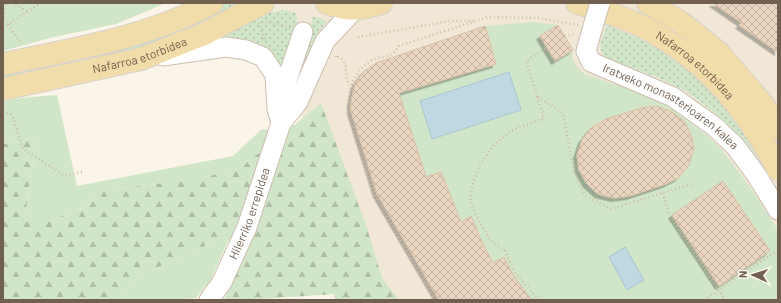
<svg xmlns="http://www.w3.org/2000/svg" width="781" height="303" viewBox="0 0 781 303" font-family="Barlow,sans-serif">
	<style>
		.residential { fill: #f0e7d7 }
		.green { fill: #d1e6c8 }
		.forest { fill: url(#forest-firs) }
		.garden { fill: url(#garden-dots) }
		.water { fill: #bfd8e1; stroke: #a6c6d2 }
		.building { fill: url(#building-cross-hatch); stroke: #dcc0a5; filter: url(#shadow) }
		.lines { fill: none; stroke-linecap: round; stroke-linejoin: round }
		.minor-casing { stroke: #cbbeaf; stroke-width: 21 }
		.major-casing { stroke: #d7d2ce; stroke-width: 24 }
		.path { stroke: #d1bba6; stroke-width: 2.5; stroke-dasharray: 1 3; stroke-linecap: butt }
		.minor { stroke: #fff; stroke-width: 19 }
		.major { stroke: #f0dda9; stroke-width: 22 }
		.minor-bridge-casing { stroke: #cbbeaf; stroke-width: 21; stroke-linecap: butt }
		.minor-bridge { stroke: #fff; stroke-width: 19 }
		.labels { text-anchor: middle; stroke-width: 3; stroke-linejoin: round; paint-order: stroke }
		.street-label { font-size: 12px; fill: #715f4f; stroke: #fdf9ee }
	</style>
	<defs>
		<pattern id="forest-firs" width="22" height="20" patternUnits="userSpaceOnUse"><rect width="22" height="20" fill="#d1e6c8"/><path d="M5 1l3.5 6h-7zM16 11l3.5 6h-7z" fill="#aebea5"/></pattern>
		<pattern id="garden-dots" width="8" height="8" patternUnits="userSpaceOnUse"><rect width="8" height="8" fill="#d1e6c8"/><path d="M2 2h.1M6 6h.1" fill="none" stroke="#aebea5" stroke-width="1.8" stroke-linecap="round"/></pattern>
		<pattern id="building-cross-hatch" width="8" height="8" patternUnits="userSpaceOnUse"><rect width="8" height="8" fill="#ead6c1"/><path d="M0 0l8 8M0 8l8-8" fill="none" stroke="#c2b19f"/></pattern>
		<filter id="shadow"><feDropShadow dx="-3.5" dy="3.5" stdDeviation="0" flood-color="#0004"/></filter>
	</defs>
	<rect width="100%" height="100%" fill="#faf5e8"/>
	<path class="residential" d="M233,3h545v297h-379l-70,-87 -19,-83z"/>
	<path class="green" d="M3,3h163l-50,21 -66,14 -47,13z
		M533,22l25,3 15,25 -1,7 3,8 9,9 53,18 34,16 39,30 13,13 22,29 33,50v70h-339l-62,-106 -26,-83c0,-13 3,-30 12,-40 3,-3 9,-5 13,-8l109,-37z
		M57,95l20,91 156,-30 29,-27 6,1 -6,21 -25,19 -37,8 -104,14 -14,16 -35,14h-23l10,-66 5,-12 -5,-6 -31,6v-43l18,-3z
		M224,237l4,4 -17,38 -15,19 -22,2h-57l22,-24z"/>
	<path class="forest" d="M321,103l46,125 15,50 17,22h-64l-1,-6 -86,6h-24l25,-55 -21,-4 -4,-4 -85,39 -22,24h-114v-156l31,-6 5,6 -5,12 -10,66h23l35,-14 14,-16 103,-14 38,-8 49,-38z"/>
	<path class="garden" d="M226,3h18l-27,15 -78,32 -136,31v-10l175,-45z
		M284,10l12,3c5,16 -10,44 -16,60l-57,-33 -2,-2 43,-24z
		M313,16l12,4 1,2 -8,10 -18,42 -6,-2 16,-44z
		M607,25c13,6 25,10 37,16 32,17 67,45 89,74 10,13 17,28 25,42 -21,-25 -45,-48 -73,-66 -24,-14 -53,-23 -79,-33 -11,-11 -3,-20 1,-33z"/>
	<path class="water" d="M509,72l12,38 -89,29 -12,-38z
		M625,247l19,33 -17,10 -18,-33z"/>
	<path class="building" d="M713,3h65v49l-39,-27 3,-2z
		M558,25l15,25 -18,11 -15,-25z
		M485,26l11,38 -97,29 27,84 15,-5 20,50 10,-6 12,28 10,19 11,-6 9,18 19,25h-93l-62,-106 -26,-83v-8l4,-19 8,-12 13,-9z
		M656,106l15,5 13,10 7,13 3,15 -5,16 -11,13 -12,6 -36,12 -16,2 -16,-4 -11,-10 -8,-14 -2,-15 5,-15 9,-12 15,-9 36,-11z
		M723,181l47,70 -51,35 -47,-71z"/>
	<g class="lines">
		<defs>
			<g id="minor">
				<path id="s1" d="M594,23l-8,28 5,11 82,35 42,30 20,19 20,27 23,37"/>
				<path d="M163,56l63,-9 20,3 17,7 12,18 2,34 4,14"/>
				<path d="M280,101l23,-69"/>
				<path id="s2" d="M209,300l13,-18 25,-55 34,-104 17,-21 27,-61 30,-32"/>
			</g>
			<g id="major">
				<path d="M327,3c21,8 32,7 54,0"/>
				<path id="s3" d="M577,3c24,7 53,16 74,28 59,34 95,78 127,138"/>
				<path d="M648,3l34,20 37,30 43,50 16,26"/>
				<path d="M3,64c71,-15 144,-26 209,-61"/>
				<path id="s4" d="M3,89l138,-30 63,-25 59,-31"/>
			</g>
		</defs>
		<use href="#minor" class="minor-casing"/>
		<use href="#major" class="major-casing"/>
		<path class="path" d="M12,3l15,8
			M3,21l3,-18
			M266,21l24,7
			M259,23l6,18
			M9,24l4,9 9,11
			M3,26l6,-2 31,-21
			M358,37l92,-16h26
			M565,37l7,-3 4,1
			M336,56v2l3,-1c11,6 4,20 11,28
			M538,97l25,16 11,59 11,23 25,14 82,-25
			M3,111l9,4 11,34 42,27 20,-5
			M663,193l6,21 56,86
			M435,300l-60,-103 -27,-82c-2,-22 4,-43 24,-55 6,-3 15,-3 21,-7 2,-1 4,-5 6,-7l89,-29 51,1 39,7
			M539,300l-24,-27 -10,-22 -15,-11 -16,-28 -4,-12 3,-16 6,-18 15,-21 17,-14 33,-13 -18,-57 21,-13
			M704,300l74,-50"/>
		<use href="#minor" class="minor"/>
		<use href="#major" class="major"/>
		<defs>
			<path id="minor-bridge" d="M594,23l6,-20"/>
		</defs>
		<use href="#minor-bridge" class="minor-bridge-casing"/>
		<use href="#minor-bridge" class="minor-bridge"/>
	</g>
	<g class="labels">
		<g class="street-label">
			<text dy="4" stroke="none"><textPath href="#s4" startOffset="141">Nafarroa etorbidea</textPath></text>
			<text dy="4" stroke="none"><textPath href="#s3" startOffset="135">Nafarroa etorbidea</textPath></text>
			<text dy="4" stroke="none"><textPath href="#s1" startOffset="133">Iratxeko monasterioaren kalea</textPath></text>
			<text dy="4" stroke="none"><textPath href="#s2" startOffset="96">Hilerriko errepidea</textPath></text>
		</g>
	</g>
	<rect width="781" height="303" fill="none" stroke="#715f4f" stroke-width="8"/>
	<g transform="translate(753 275) rotate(273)" stroke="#fdf9ee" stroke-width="3" paint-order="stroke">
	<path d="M0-3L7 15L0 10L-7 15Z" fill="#715f4f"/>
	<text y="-6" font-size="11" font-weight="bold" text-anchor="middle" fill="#715f4f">N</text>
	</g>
</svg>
